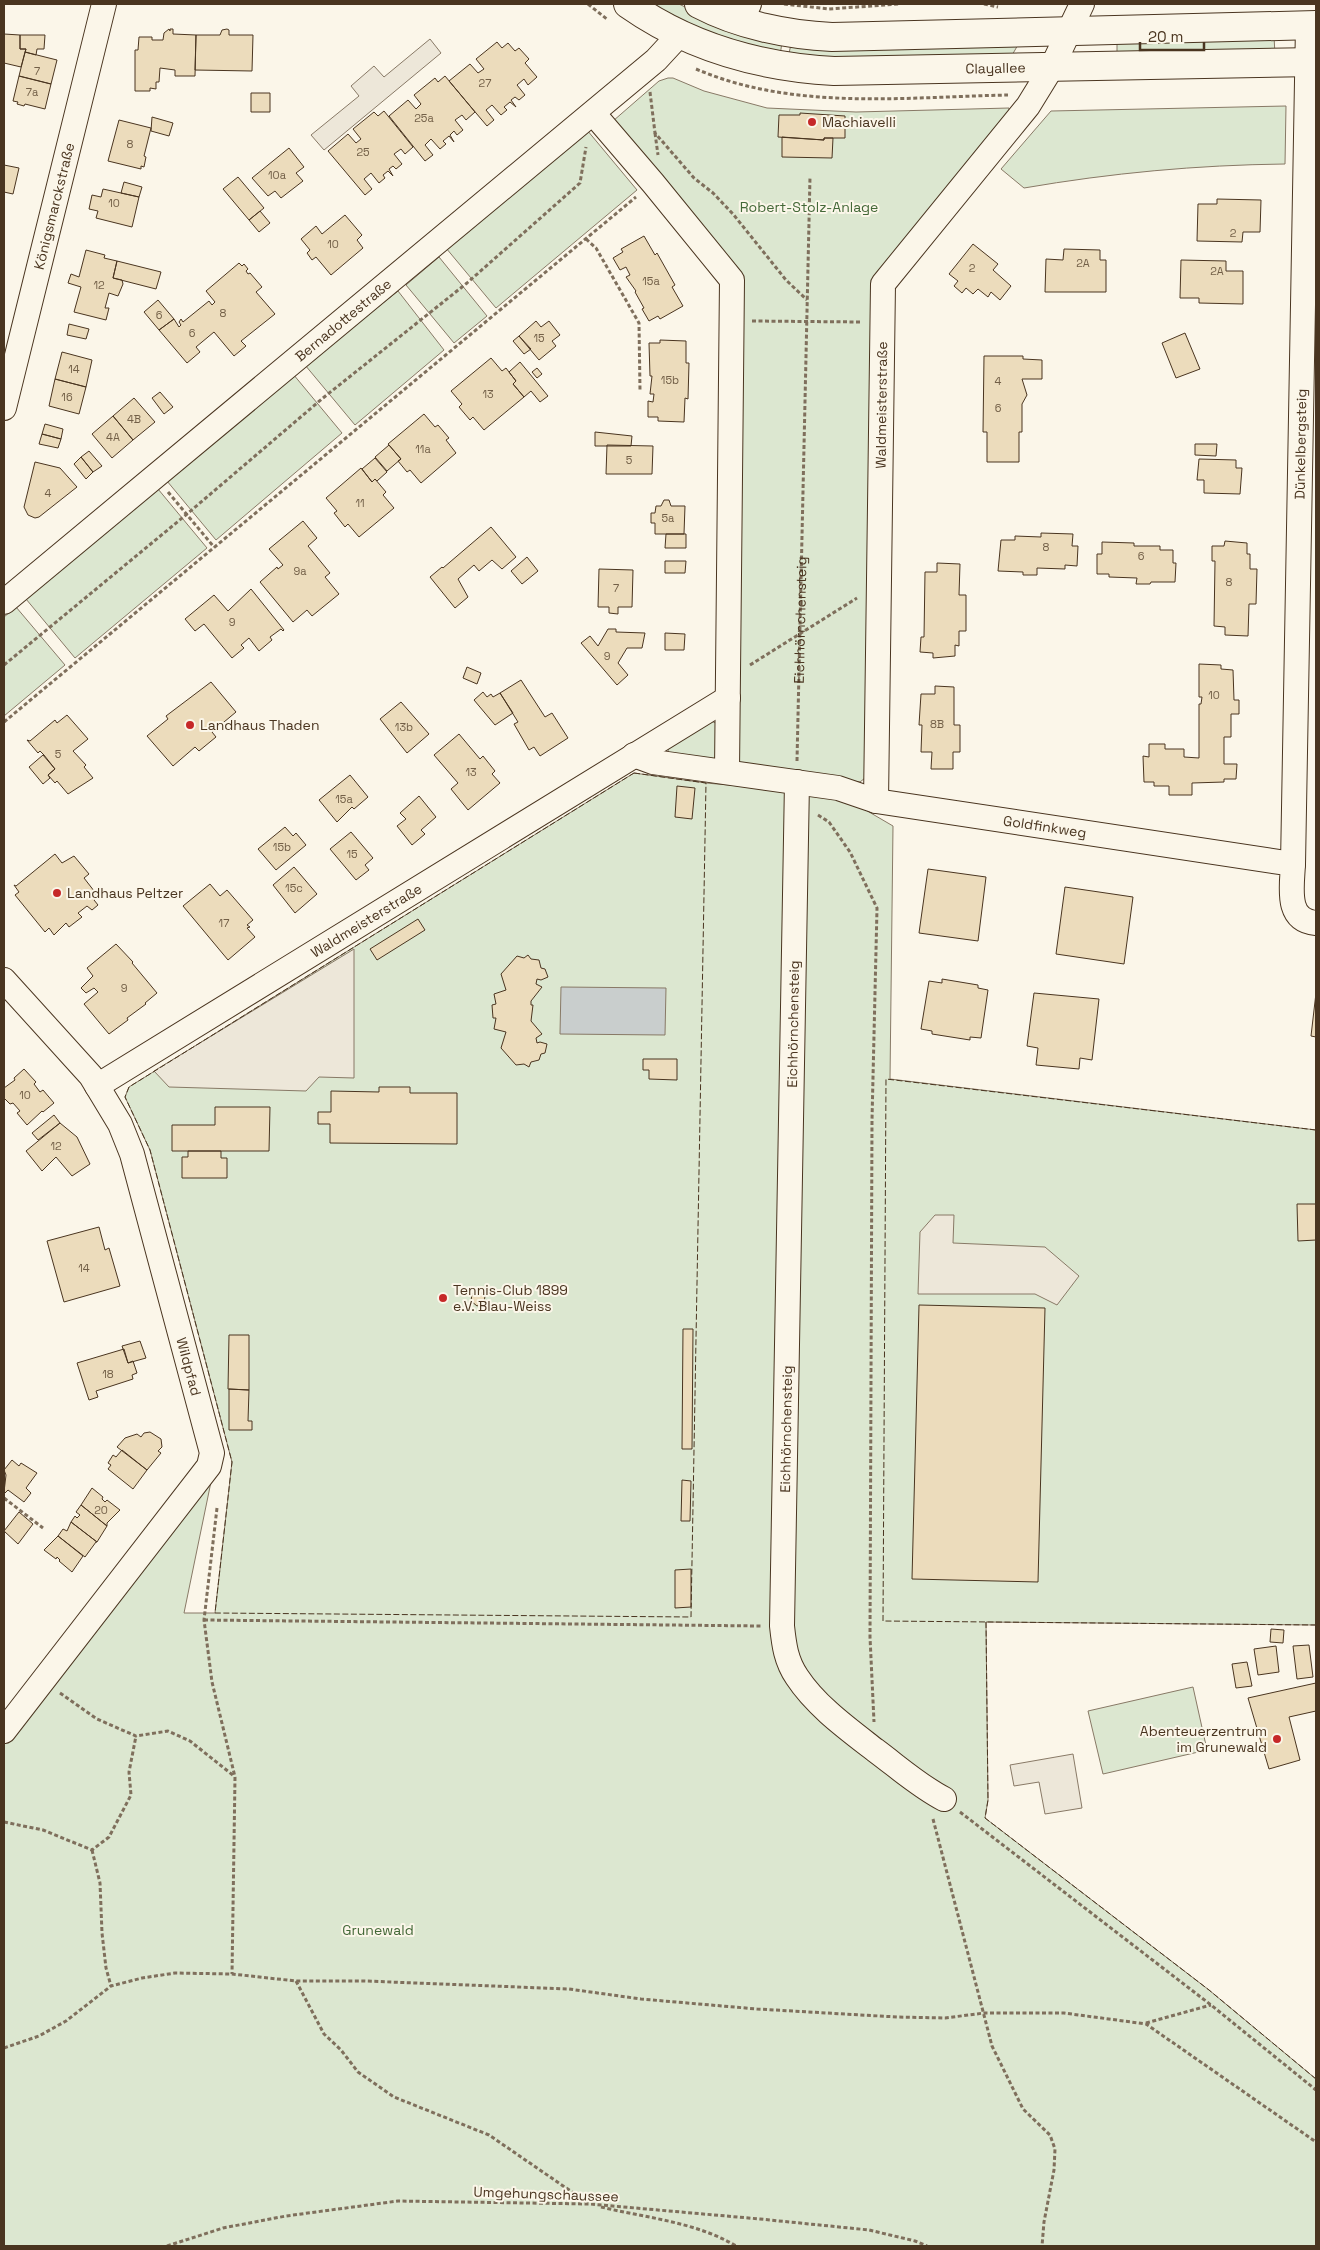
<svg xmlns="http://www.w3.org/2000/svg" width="1320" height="2250" viewBox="0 0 1320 2250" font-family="'Space Grotesk',sans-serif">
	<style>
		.green { fill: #dce7d0; stroke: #887966 }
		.parking { fill: #ede7d9; stroke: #887966 }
		.water { fill: #c9cecd; stroke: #887966 }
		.building { fill: #ecdcbc; stroke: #4a3520 }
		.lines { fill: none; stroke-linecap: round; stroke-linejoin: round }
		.minor-casing { stroke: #4a3520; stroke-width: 26 }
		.major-casing { stroke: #4a3520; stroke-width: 30 }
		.path { stroke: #7f6f5c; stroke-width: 3; stroke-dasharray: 4 2.5; stroke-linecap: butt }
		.minor { stroke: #fbf6e9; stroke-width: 24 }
		.major { stroke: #fbf6e9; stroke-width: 28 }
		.fence { stroke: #4a3520; stroke-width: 1; stroke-dasharray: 6 2.5; stroke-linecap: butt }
		.poi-dot { fill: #c62828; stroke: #fbf6e9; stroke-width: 2 }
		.labels { text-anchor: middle; stroke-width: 4; stroke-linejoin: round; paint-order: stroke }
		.number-label { font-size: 11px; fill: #725f47 }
		.street-label { font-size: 14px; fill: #4a3520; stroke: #fbf6e9 }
		.poi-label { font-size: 14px; fill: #4a3520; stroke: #fbf6e9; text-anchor: start }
		.park-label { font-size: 14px; fill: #436837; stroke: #fbf6e9 }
	</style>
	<rect width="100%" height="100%" fill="#fbf6e9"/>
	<path class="green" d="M651,4h28l20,10 83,28 -2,14 -71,-20z
		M1274,36l1,19 -158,1v-16z
		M1019,43l-8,14 -223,1 3,-14z
		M668,78h5l31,13 63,17 89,4 153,-4v9l-133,162 -11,499 -5,4 -124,-19 5,-486 -128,-156 46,-40z
		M1286,106l-1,58c-88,1 -174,9 -261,24l-23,-19 50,-58z
		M587,130l50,60 -141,118 -50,-60z
		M439,257l48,59 -33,27 -48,-58z
		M398,291l46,59 -89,75 -50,-60z
		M293,374l49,59 -126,107 -49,-59z
		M158,489l49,59 -132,110 -49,-59z
		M16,607l49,58 -61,51v-99z
		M710,720l7,4v32l-2,3 -46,-6 -2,-6z
		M634,773l72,10 134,12 53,31 -3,253 426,51v495l-330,-3 2,178 -3,18 224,172 107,89v167h-1312v-501l208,-268 -28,136h31l17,-151 -82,-312 -25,-53 4,-10z
		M1193,1687l14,63 -104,24 -15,-63z"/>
	<path class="parking" d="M430,39l11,14 -117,97 -13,-15 48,-39 -8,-10 23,-20 10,11z
		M354,949v129l-35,-1 -13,14 -137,-4 -15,-16z
		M935,1215h19l-1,28 92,4 34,29 -22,29 -22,-11h-117l2,-62z
		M1073,1754l9,54 -37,6 -6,-32 -25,4 -4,-21z"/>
	<path class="water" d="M561,987l105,1 -1,47 -105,-1z"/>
	<path class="building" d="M169,29l1,2v-2h3v5l23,1 -1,41h-20v-6l-15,-2 -1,14h-3v7l-6,-1v3h-15v-41h3l1,-13h13v3h11l1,-7z
		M227,29l2,1v5h24l-1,36 -57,-1 1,-35h24l2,-5z
		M4,34l16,1v14h6l-5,18 -17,-4z
		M20,35h25l-1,14h-7l-1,6 -11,-3 1,-3h-6z
		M497,42l5,6 6,-5 7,8 4,-3 10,11 -4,4 12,14 -9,8 -4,-6 -7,6 8,10 -6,5 -4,-3 -4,3 5,7 -6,-5 -6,5 3,3 -6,5 -9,-10 -6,5 8,10 -7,6 -38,-45 21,-17 8,9 6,-4 -8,-10z
		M25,52l32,8 -6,24 -32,-8z
		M19,76l32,8 -6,25 -20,-5 -1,2 -7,-2 1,-2 -5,-1z
		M445,76l30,36 -9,8 -4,-5 -7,5 8,10 -6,5 -3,-4 -4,4 4,7 -5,-6 -6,5 3,3 -6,5 -9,-10 -6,6 8,10 -8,6 -36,-45 19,-16 8,9 5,-5 -7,-9 21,-17 3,4z
		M251,93h19v19h-19z
		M384,111l29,36 -8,7 -4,-5 -7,5 8,10 -6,5 -3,-3 -4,3 4,7 -5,-5 -5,4 2,3 -6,5 -8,-10 -7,6 8,10 -7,6 -37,-44 20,-17 8,9 5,-4 -8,-10 21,-17 4,4z
		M800,113l45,3v22h-21v2l-46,-3 1,-22h21z
		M152,117l21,6 -4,13 -18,-5z
		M119,120l32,8 -7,28 2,1 -2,10 -3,-1v3l-33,-8z
		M782,137l42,3v-2h9l-1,20 -50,-1z
		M289,148l15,19 -8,6 7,8 -22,17 -6,-7 -7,5 -16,-18z
		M4,165l15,3 -6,26 -9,-2z
		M238,177l26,31 -15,12 -26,-31z
		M124,182l18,5 -3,10 -18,-4z
		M103,189l36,8 -7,30 -36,-9 2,-7 -9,-2 3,-14 9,2z
		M1217,199l44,1 -1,32h-17l-1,10 -45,-1 1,-37h19z
		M260,211l10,12 -11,9 -10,-12z
		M345,215l17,20 -5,5 6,8 -32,27 -15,-18 -4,3 -5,-7 3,-3 -9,-11 15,-13 6,8z
		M644,236l11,19 2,-2 18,32 -3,2 11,19 -23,13 -2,-3 -9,5 -7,-12 2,-1 -9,-16 1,-1 -10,-14 4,-2 -4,-8 -6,3 -7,-12 10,-6 -2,-3z
		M973,244l25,20 -5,6 18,16 -11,14 -9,-8 -3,5 -10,-8 -5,5 -7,-6 -4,5 -8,-7 4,-5 -9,-7z
		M1064,249l36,1v10h6v32h-61l1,-33 17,1z
		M86,250l19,5 -1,3 13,3 -4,17 9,2 1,4 -5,12 -9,-3 -4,15h4l-3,12 -32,-8 7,-25 -13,-4 3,-9 8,3z
		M1181,260l45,1v10h17v33l-44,-1v-5h-19z
		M117,261l44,11 -5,17 -43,-11z
		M239,263l3,3 2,-2 4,5 -2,2 2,3 2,-1 12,14 -6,5 19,22 -34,27 5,5 -12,10 -20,-24 -18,15 4,5 -13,11 -28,-33 15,-11 5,8 2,-2 -2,-3 2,-3 2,3 26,-21 3,4 3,-3 -9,-11z
		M158,300l16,19 -15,11 -15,-18z
		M536,321l5,6 8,-6 11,14 -8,6 4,5 -17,14 -20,-24z
		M69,324l20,5 -3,10 -19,-4z
		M1185,333l15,36 -24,9 -14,-35z
		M519,336l12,13 -7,5 -11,-13z
		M660,340l26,1v22h3l-1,36 -3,-1 -1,24 -26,-1v-4h-10v-16l5,1 1,-8h-4l2,-18h-2l-1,-33h11z
		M62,352l30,8 -6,27 -31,-8z
		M984,356h39v3l19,1v19h-20l5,16 -5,9v28h-3v30h-32v-30h-4z
		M491,358l11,13 4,-3 3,4 7,9 -3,3 11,13 -40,33 -11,-13 -3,3 -11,-13 3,-3 -11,-13z
		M520,362l28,34 -8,6 -9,-11 -7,6 -11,-13 3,-3 -7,-9z
		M537,368l5,6 -5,4 -5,-6z
		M55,379l31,8 -7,27 -30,-8z
		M160,392l13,15 -9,7 -12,-16z
		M134,398l21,24 -22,18 -20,-24z
		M424,414l11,13 3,-2 11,13 -3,2 10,13 -35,30 -11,-13 -3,2 -9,-11 3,-2 -13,-15z
		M113,416l20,24 -21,18 -20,-24z
		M45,424l18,5 -2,10 -19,-5z
		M595,432l37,4 -1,10h-36z
		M42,434l19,5 -3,9 -19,-4z
		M1195,444h22l-1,12 -21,-1z
		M389,445l12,14 -14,12 -12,-14z
		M607,445l46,1 -1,28h-46z
		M89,451l13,15 -9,6 -12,-15z
		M81,457l12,15 -7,7 -12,-15z
		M375,458l12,14 -10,9 -2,-2 -3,3 -10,-13z
		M1199,459l37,1v8h6l-2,26 -36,-1v-13h-7z
		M35,462l25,6 17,19 -38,30 -4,1 -7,-3 -4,-8z
		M361,468l11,14 3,-3 11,13 -3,3 11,13 -35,29 -11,-13 -3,3 -11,-14 3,-2 -11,-13z
		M664,500h5l2,6h14l-1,28h-29v-11h-4v-10h4l1,-7h5z
		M303,521l14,17 -9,8 22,27 -5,4 14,17 -27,22 -5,-6 -14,12 -33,-40 17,-15 1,2 5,-4 -14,-16z
		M491,527l25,30 -14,12 -10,-9 -13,11 -5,-6 -16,14 10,18 -13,11 -25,-31 12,-10 1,1z
		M1041,533l32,1 -1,12h6l-1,20 -12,-1v4l-28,-1v7h-14v-3l-25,-1 3,-31h14v-4l26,1z
		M666,534h20v14h-21z
		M1225,541l22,2v11h3v15h7l-1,35h-7l-1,32 -23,-1v-8l-11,-1 1,-65h-3v-15h12z
		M1102,542l32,1v3h26v4h13v13h3l-1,19h-24l-1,2h-14l1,-6 -28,-1v-3h-12v-20h5z
		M527,557l11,14 -16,13 -11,-13z
		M665,561h21l-1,12h-20z
		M937,563l23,1 -1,31h7v36h-7v15l-4,-1v11l-22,2v-5l-13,-1 1,-15h3l1,-65h12z
		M599,569l34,1 -1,37h-14v7l-9,-1v-6h-11z
		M251,589l33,41 -1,1 -2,-2 -11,8 2,3 -13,11 -10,-13 -8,7 3,3 -12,10 -28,-34 -9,7 -10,-12 29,-24 14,16z
		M608,629h8v3l29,1 -3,15h-15l-9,15 10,12 -11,10 -36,-42 9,-7 8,10z
		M665,633l20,1 -1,16h-19z
		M1199,664l22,1v4l12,1 1,30h5v14h-8v23h-7v27h13l-1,15h-12v3l-32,1v12h-23v-9h-15v-4h-10l-1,-26 6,1v-13h16v5h19v8l15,1v-54h2l1,-7h-3z
		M467,667l14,6 -4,11 -14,-6z
		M521,680l24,37 7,-4 16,25 -28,18 -6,-9 -5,3 -15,-26 4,-2 -18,-29z
		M211,682l25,30 -24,20 4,5 -17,14 -4,-4 -22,19 -26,-30 21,-17 -2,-3z
		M935,686l19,1v38h6v27h-7v17h-22l1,-17h-11l1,-27h-3l2,-31h14z
		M483,692l4,5 4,-3 2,3 7,-4 13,20 -18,12 -21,-25z
		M401,702l28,32 -22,19 -27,-34z
		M67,715l21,24 -15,12 13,14 -2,2 9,11 -25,16 -11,-13 -2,2 -7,-8 7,-6 -11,-14 -4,-4 -2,2 -11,-13 3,1 25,-21 2,3z
		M459,734l21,25 3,-3 12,15 -3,3 8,9 -32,27 -17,-21 7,-6 -24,-28z
		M43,755l12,14 -7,6 2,3 -7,6 -14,-17z
		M350,775l18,22 -14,12 -2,-2 -15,15 -18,-22z
		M677,786l18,2 -3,31 -17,-2z
		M419,796l17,21 -15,13 4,4 -13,11 -15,-19 9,-7 -6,-6z
		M285,827l8,9 3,-3 10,12 -30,25 -18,-21z
		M351,832l22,26 -8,7 4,5 -13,10 -26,-31z
		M55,854l7,9 12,-7 15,18 -5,4 14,18 -4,4 4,5 -6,5 -5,-4 -9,7 4,4 -13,10 -3,-4 -12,12 -5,-7 -4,4 -30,-37 4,-3 -5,-7 2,1z
		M294,867l23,27 -22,19 -22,-28z
		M928,869l58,8 -8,64 -59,-8z
		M210,884l10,12 7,-6 26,30 -6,5 3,2 -3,1 8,9 -27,23 -45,-54z
		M1065,887l68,10 -9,67 -68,-10z
		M418,919l7,11 -48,30 -7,-11z
		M116,944l17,18 -1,1 25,30 -12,10 1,1 -19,14 1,2 -19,14 -25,-30 14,-12 -4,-4 -8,5 -5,-5 12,-12 -6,-8z
		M528,955l3,4 8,1 2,8 4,1 3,8 -7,3 -4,-1 -1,5 6,3 -11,14v4h2l-2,16 11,13 -6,4 1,5 3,-1 7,2 -2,9 -4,1 -2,6 -8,2 -2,5 -5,-3 -8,1 -15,-17 5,-16 -12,-3 2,-11h-3l-1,-13 4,-1 -2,-10 12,-4 -5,-16 16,-18 7,2z
		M942,979l36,6v3l10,2 -7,48 -11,-1v3l-38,-6v-3l-11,-2 8,-48 13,2z
		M1034,993l65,6 -7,61 -12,-2 -1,11 -43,-4 2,-17 -11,-2z
		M1316,993v44l-5,-1z
		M643,1059h34v21l-28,-1v-9h-6z
		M24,1069l12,13 -2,2 6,8 3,-2 11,13 -11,9 -1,-1 -15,14 -10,-12 3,-2 -7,-8 -3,1 -6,-6v-10l11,-8 -1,-2z
		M379,1087h31v6h47v51l-127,-1v-19h-12v-12h13v-21l48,1z
		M215,1107h55l-1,44h-97v-26h43z
		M54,1115l6,8 -22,17 -6,-7z
		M60,1123l17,14 13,27 -18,12 -16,-19 -14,14 -16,-20z
		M188,1151h33v7h6v20h-45v-21h6z
		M1297,1204h19v36l-18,1z
		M99,1227l6,23 4,-2 11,38 -56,16 -17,-61z
		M479,1291l6,5 -1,7 -7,3 -6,-5 1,-7z
		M919,1305l126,3 -7,274 -126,-3z
		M683,1329h10l-1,120h-10z
		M229,1335h20v55l-21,-1z
		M140,1341l6,17 -18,5 -6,-17z
		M124,1349l4,14 5,-2 4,12 -5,2 1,4 -37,12 2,6 -9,3 -12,-37z
		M229,1389l20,1 -1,31h4v9h-23z
		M150,1432l11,7 1,8 -4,4 3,2 -14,17 -30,-23 8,-9 12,-4 4,3 3,-4z
		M122,1450l25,20 -14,19 -25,-20 3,-4 -3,-2 5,-8 3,2z
		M12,1460l7,6 2,-3 16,10 -11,15 5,5 -7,9 -16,-12 -3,3 -1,-1 2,-17 -2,-5z
		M682,1480l9,1 -1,40h-9z
		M92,1488l11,9 -1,2 3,3 2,-2 13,10 -13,13v3l-26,-21z
		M81,1505l26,21 -10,16 -26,-20 4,-6 2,2 3,-3 -4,-3z
		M19,1512l14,12 -15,20 -14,-13z
		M71,1522l26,20h-1l-11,15 -27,-21 5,-7 4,2z
		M58,1536l25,20 -11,16 -13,-11 1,-1 -3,-3 -1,2 -12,-9z
		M691,1569v38l-16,1v-38z
		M1271,1629l13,1 -1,13 -13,-1z
		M1309,1645l4,32 -16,2 -4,-33z
		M1276,1646l3,26 -21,3 -4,-26z
		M1247,1662l5,24 -16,2 -4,-24z
		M1316,1683v28l-27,6 11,43 -31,9 -21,-71z"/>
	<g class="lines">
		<defs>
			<g id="minor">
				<path d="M742,20l7,-16"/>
				<path d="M593,113l60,70 79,97 -5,491"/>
				<path id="s2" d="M4,408l100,-404"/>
				<path id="s3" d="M4,602l652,-542 24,-26"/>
				<path id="s4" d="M634,755l19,7 185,26 38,13 417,63c-1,23 -8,56 23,59"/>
				<path d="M797,782l-15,844c2,19 4,35 15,51 19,29 51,52 78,73 23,17 44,36 69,49"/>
				<path id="s5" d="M876,801l7,-517 145,-178 24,-39 30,-63"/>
				<path id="s6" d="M1293,864l15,-839"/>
				<path id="s7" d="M4,980l87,96 29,48 12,30 80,299 -3,13 -205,265"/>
				<path id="s8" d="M97,1086l631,-388"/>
			</g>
			<g id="major">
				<path id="s9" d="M628,4c61,43 133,63 206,67l482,-9"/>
				<path d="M699,4c40,21 89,31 133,33l484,-12"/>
			</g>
		</defs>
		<use href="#minor" class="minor-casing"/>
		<use href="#major" class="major-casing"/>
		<g class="path">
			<path d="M588,4l20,16"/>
			<path d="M784,4l45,5 70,-5"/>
			<path d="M984,4l14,3"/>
			<path d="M696,69c98,42 208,28 312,26"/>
			<path d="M650,92l5,41 39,45 19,15 20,21 53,66 21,20"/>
			<path d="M655,133l3,22"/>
			<path d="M586,239l10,9 43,75 1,67"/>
			<path d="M752,321l109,1"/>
			<path d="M168,492l46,55"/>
			<path d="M4,665l183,-151 136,-116 144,-115 113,-100 6,-36"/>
			<path d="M750,665l107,-67"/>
			<path d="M4,722l632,-525"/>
			<path id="s1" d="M797,761l13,-584"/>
			<path d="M818,815l11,7 21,30 27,56 -5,212 -2,517 4,85"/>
			<path d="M4,1498l39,30"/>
			<path d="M217,1508l-13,112 8,62 23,95 -3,197"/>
			<path d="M204,1620l557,6"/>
			<path d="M60,1693l37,26 39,17 32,-5 22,10 44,35"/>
			<path d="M960,1812l251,193 105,85"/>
			<path d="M933,1819l59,227 31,63 27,26 5,14 -1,21 -10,52 -2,24"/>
			<path d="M4,1822l39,8 49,20 17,-13 22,-42 -2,-23 7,-36"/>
			<path d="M92,1850l8,33 2,50 4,35 5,18"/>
			<path d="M296,1981l28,53 17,16 17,22 36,25 95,38 99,68"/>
			<path d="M1146,2023l65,-18"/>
			<path d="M4,2048l35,-12 27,-15 45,-35 31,-8 33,-5 57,1 64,7h69l204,8 72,10 116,10 140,8 48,1 39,-5h80l82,11 170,118"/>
			<path d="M601,2207c46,11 95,15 135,39"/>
			<path d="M167,2246l56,-18 63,-12 112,-15 192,3 170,15 109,11 46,11 12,5"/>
		</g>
		<use href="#minor" class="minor"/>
		<use href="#major" class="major"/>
		<path class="fence" d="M634,773l72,10 -15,834 -476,-4 17,-151 -82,-312 -25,-53 4,-10z
			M1316,1130l-430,-51 -3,542 433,4
			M986,1622l2,178 -3,18 224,172 107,89"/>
	</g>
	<g class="poi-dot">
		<circle cx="812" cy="122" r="5"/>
		<circle cx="190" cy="725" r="5"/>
		<circle cx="57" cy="893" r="5"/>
		<circle cx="443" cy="1298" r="5"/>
		<circle cx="1277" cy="1739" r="5"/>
	</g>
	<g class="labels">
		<g class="number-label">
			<text x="37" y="75">7</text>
			<text x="485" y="87">27</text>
			<text x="32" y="96">7a</text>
			<text x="424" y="122">25a</text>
			<text x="130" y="148">8</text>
			<text x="363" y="156">25</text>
			<text x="277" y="179">10a</text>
			<text x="114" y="207">10</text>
			<text x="1233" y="237">2</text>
			<text x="333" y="248">10</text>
			<text x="1083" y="267">2A</text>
			<text x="972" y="272">2</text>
			<text x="1217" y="275">2A</text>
			<text x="651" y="285">15a</text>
			<text x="99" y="289">12</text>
			<text x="223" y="317">8</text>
			<text x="159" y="319">6</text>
			<text x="192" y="337">6</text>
			<text x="539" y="342">15</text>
			<text x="74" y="373">14</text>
			<text x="670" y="384">15b</text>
			<text x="998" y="385">4</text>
			<text x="488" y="398">13</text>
			<text x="67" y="401">16</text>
			<text x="998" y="412">6</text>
			<text x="134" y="423">4B</text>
			<text x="113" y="441">4A</text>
			<text x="423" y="453">11a</text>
			<text x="629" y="464">5</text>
			<text x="48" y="497">4</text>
			<text x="360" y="507">11</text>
			<text x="668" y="522">5a</text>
			<text x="1046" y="551">8</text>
			<text x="1141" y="560">6</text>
			<text x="300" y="575">9a</text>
			<text x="1229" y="586">8</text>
			<text x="616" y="592">7</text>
			<text x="232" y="626">9</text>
			<text x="607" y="660">9</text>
			<text x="1214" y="699">10</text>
			<text x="937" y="728">8B</text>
			<text x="404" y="731">13b</text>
			<text x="58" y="758">5</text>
			<text x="471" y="776">13</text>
			<text x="344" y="803">15a</text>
			<text x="282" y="851">15b</text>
			<text x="352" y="858">15</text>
			<text x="294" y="892">15c</text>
			<text x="224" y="927">17</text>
			<text x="124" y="992">9</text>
			<text x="25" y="1099">10</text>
			<text x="56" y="1150">12</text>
			<text x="84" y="1272">14</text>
			<text x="108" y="1378">18</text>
			<text x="101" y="1514">20</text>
		</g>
		<g class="street-label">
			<text dy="5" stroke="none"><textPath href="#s9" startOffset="381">Clayallee</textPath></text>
			<text dy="5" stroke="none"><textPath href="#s2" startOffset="208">Königsmarckstraße</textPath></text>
			<text dy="5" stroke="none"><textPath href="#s3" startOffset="441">Bernadottestraße</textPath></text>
			<text dy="5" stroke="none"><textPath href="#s5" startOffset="396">Waldmeisterstraße</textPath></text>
			<text dy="5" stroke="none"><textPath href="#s6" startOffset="420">Dünkelbergsteig</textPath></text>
			<text dy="5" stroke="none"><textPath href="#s1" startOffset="141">Eichhörnchensteig</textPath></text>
			<text dy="5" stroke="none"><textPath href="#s4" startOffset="418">Goldfinkweg</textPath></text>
			<text dy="5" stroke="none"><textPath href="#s8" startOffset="316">Waldmeisterstraße</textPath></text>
			<text transform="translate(793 1024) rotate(-89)" y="5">Eichhörnchensteig</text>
			<text dy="5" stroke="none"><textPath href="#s7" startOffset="438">Wildpfad</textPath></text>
			<text transform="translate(786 1429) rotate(-89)" y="5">Eichhörnchensteig</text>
			<text transform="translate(546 2194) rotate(2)" y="5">Umgehungschaussee</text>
		</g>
		<g class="poi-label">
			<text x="822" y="127">Machiavelli</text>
			<text x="200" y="730">Landhaus Thaden</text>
			<text x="67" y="898">Landhaus Peltzer</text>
			<text x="453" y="1295">Tennis-Club 1899<tspan x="453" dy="16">e.V. Blau-Weiss</tspan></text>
			<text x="1267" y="1736" text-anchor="end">Abenteuerzentrum<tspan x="1267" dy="16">im Grunewald</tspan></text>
		</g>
		<g class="park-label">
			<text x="809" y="212">Robert-Stolz-Anlage</text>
			<text x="378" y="1935">Grunewald</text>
		</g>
	</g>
	<rect width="1320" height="2250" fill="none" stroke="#4a3520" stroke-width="10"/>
	<path d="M1140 42v8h64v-8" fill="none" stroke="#4a3520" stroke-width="2.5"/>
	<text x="1148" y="42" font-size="15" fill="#4a3520" stroke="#fbf6e9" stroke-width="4" paint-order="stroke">20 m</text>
</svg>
